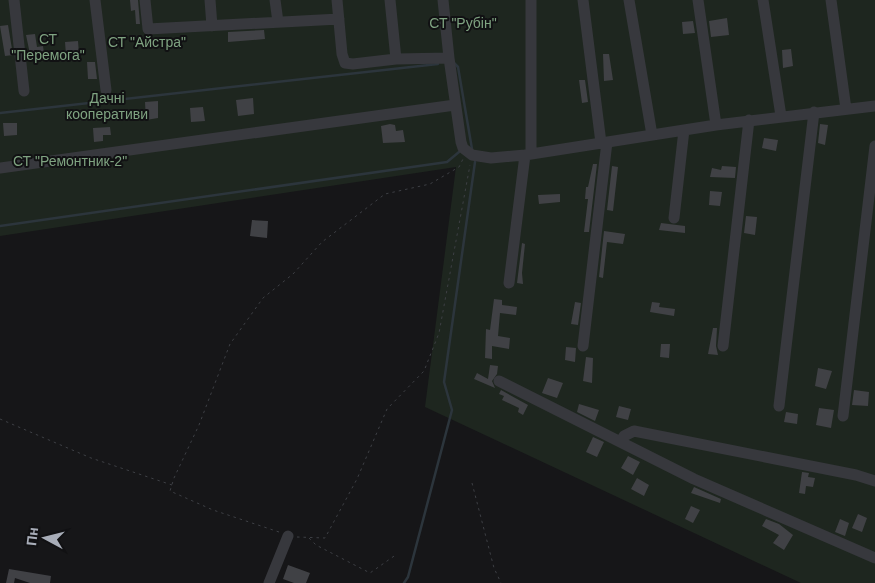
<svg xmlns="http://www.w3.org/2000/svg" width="875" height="583" viewBox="0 0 875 583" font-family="Helvetica,sans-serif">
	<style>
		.green { fill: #1e261f }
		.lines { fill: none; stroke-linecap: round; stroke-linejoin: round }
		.stream { stroke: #2c353c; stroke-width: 2.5 }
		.building { fill: #404145 }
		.path { stroke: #3d3f44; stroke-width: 1; stroke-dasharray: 2.5 4; stroke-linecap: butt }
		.minor { stroke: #37383d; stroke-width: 11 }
		.labels { text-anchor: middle; stroke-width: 4; stroke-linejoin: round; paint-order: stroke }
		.park-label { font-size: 14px; fill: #7fa381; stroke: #111113 }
	</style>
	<rect width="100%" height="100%" fill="#161618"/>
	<path class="green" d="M0,0h875v583h-74l-376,-176 31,-240 -456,69z"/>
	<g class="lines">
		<path class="stream" d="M454,63l4,4 14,82
			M0,113l438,-49
			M0,226l447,-64 12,-10
			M404,583l4,-6 44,-167 -8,-28 31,-220"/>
	</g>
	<path class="building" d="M130,0h8l2,24h-4l-1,-14 -4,1z
		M727,18l2,17 -18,2 -2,-16z
		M693,21l2,12 -12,1 -1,-12z
		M8,25l5,30 -8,1 -5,-30z
		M264,30l1,9 -37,3v-10z
		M35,34l2,13 6,-1 1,7 -5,1v4l-8,1 -5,-24z
		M78,41l1,13 -13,1 -1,-13z
		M791,49l2,17 -10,2 -1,-18z
		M603,54h6l4,26 -9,1z
		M87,62h8l2,17h-9z
		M579,80h6l3,22 -6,1z
		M253,98l1,16 -16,2 -2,-16z
		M158,101v17l-12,2 -1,-18z
		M203,107l2,14 -14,1 -1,-14z
		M3,123h14v12l-13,1z
		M390,124l5,1 1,6 7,-1 2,12 -22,1 -2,-17z
		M820,124l8,1 -3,20 -7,-2z
		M110,127l1,8h-8v6l-9,1 -1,-14z
		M764,138l14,2 -2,11 -14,-3z
		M593,164h4l-8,68h-5l4,-33h-3l1,-12h2z
		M612,166l6,1 -5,44 -6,-1z
		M722,166l14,1 -1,11 -25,-1 2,-9 9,2z
		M710,191l12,1 -2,14 -11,-1z
		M560,194v8l-21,2 -1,-9z
		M746,216l11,1 -2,18 -11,-2z
		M252,220l16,1 -1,17 -17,-2z
		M661,223l24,3v7l-26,-3z
		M604,231l21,3 -2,10 -16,-2 -4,36 -4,-1z
		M522,243l3,1 -3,29 1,11 -6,-1z
		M494,299l8,1v5l15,2 -1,8 -16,-2 -2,23 12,2 -1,11 -17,-3v13l-7,-1 1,-29 4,1z
		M575,302l6,1 -3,22 -7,-1z
		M652,302l8,1 -1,4 16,2 -1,7 -24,-4z
		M713,328h4l-1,18 2,9 -10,-1z
		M661,344h9l-1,14 -9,-1z
		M566,347l10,1 -1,14 -10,-2z
		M586,357l7,1 -1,25 -9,-2z
		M490,365l8,1 -1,8 -5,7 3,7 -21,-9 3,-6 11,6z
		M818,368l14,3 -6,18 -11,-3z
		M548,378l15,5 -6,15 -15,-5z
		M501,390l27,15 -5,10 -5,-3 1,-4 -17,-8 2,-4 -5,-2z
		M854,390l15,2 -1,14 -16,-1z
		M579,404l20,6 -4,11 -18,-9z
		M619,406l12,3 -3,11 -12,-3z
		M819,408l15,2 -3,18 -15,-3z
		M786,412l12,2 -1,10 -13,-2z
		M593,437l11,5 -7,15 -11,-5z
		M628,456l12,6 -7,13 -12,-7z
		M796,471l13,2 -1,4 7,1 -2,9 -7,-1 -1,8 -6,-1 3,-21z
		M637,478l12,7 -5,11 -13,-7z
		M694,487l27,12 -1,4 -29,-10z
		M691,506l9,4 -7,13 -8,-4z
		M858,514l9,4 -5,14 -10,-4z
		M766,519l13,5 14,11 -9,15 -11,-7 6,-8 -17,-9z
		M840,519l9,4 -4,13 -10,-4z
		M288,565l22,8 -4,10h-12l-11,-4z
		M9,569l42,7 -1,7h-20l-15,-5 -1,5h-8z"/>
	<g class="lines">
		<path class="path" d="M0,419l91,39 81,27
			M472,483l22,85 7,15
			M279,532l-66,-22 -43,-19 4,-13 25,-53 31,-81 33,-46 30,-24 29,-32 63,-48 45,-10 29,-17 4,-8
			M297,537l28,1 32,-59 30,-70 37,-38 15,-38 31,-168
			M309,538l7,7 54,28 27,-19"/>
		<path class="minor" d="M14,0l10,91
			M95,0l11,90
			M145,0l3,29 191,-10
			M210,0l2,26
			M275,0l3,22
			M337,0l5,54 3,9 8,1 43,-5
			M390,0l6,59 53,-1 12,84 2,6 9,7 19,3 34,-3 191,-30 159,-19
			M443,0l6,58
			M531,0v154
			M583,0l18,143
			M629,0l23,135
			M698,0l18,125
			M763,0l18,116
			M831,0l15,109
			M0,168l455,-63
			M674,218l10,-88
			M509,283l16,-128
			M583,346l24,-204
			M723,346l26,-226
			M499,381l195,98 181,79
			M779,406l35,-294
			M843,416l32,-270
			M621,442l3,-6 10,-5 222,44 19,6
			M269,583l19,-47"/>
	</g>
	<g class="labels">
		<g class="park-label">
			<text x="463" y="28">СТ "Рубін"</text>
			<text x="48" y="44">СТ<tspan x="48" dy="16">"Перемога"</tspan></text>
			<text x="147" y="47">СТ "Айстра"</text>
			<text x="107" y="103">Дачні<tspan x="107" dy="16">кооперативи</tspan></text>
			<text x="70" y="166">СТ "Ремонтник-2"</text>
		</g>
	</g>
	<g transform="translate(45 538) rotate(277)" stroke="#111113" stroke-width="4" paint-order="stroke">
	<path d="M0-4L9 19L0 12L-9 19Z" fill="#a8adb8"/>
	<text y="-8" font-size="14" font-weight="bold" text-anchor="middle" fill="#a8adb8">Пн</text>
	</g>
</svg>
